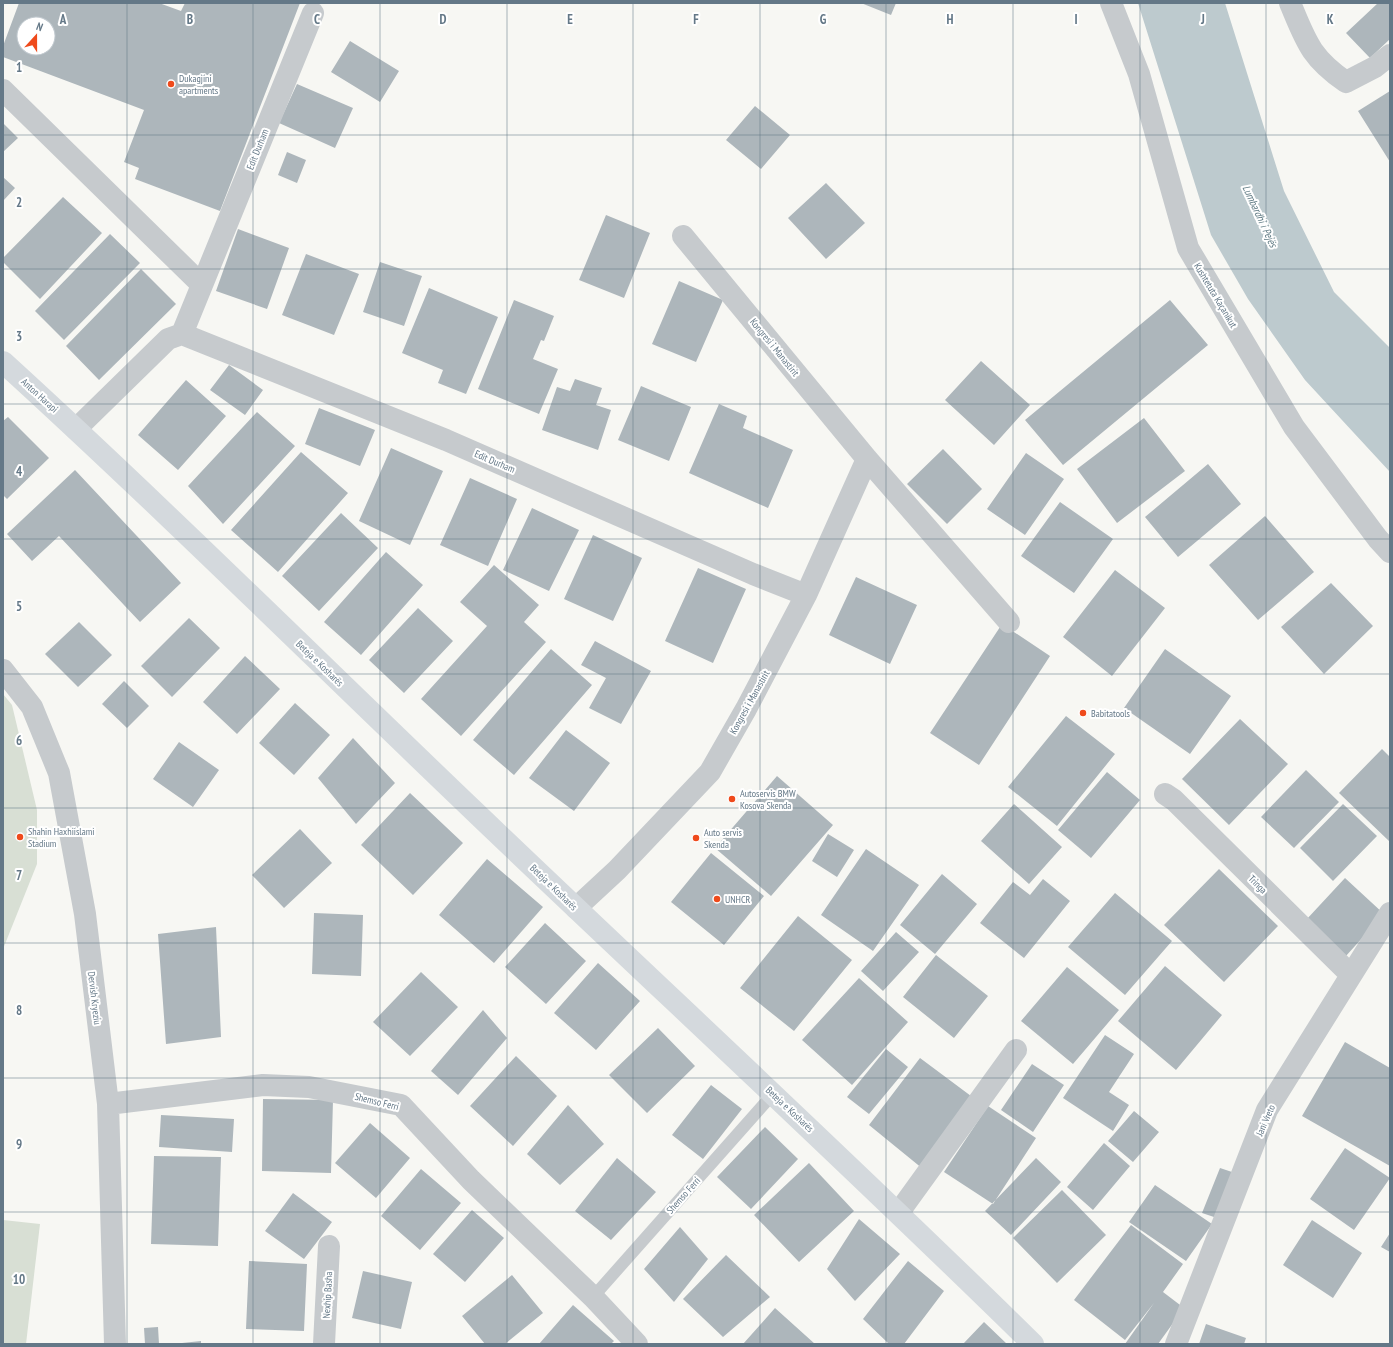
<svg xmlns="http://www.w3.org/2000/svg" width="1393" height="1347" viewBox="0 0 1393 1347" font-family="'PT Sans Narrow',sans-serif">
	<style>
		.green { fill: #d8dfd4 }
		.water { fill: #bdcace }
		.building { fill: #adb6bb; fill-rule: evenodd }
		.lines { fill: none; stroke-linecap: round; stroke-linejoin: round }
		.lane { stroke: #c6cacd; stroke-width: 12 }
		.street { stroke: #c6cacd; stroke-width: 22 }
		.secondary { stroke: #d4d9dd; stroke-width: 22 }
		.grid { fill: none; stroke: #647887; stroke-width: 1; stroke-opacity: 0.55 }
		.poi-dot { fill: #ef4a1b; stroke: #fff; stroke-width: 1.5 }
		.labels { text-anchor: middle; stroke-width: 4; stroke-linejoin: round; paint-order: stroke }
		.poi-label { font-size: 10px; fill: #647887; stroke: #fff; text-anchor: start }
		.street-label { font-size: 10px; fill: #647887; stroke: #fff }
		.water-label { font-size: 11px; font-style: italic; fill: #5f7a83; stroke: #fff }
		.grid-label { font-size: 13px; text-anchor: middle; font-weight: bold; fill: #647887; stroke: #fff; stroke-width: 4; stroke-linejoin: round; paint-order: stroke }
	</style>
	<rect width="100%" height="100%" fill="#f7f7f3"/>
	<path class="green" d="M3,694l9,11 25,105v54l-34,85z
		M3,1220l37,4 -14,120h-23z"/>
	<path class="water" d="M1138,3h87l59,188 50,101 56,56v124l-85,-92 -57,-81 -37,-64z"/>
	<path class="building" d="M19,3h140l22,8 4,-8h115l-80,208 -85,-32 4,-11 -15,-6 20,-52 -141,-53v-11zM24,24h24v24h-24z
		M861,3h35l-5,12z
		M1378,3h12v36l-20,19 -24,-25z
		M350,41l49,30 -19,31 -49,-30z
		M297,84l56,24 -18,40 -56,-25z
		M1390,91v71l-32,-51z
		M755,106l35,29 -29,34 -35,-29z
		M3,123l15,15 -15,14z
		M287,152l19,8 -9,23 -19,-8z
		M3,177l12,11 -12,13z
		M826,183l39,40 -39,36 -38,-41z
		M63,197l39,36 -62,66 -37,-37v-4z
		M606,215l44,18 -26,65 -45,-18z
		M238,229l51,19 -22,61 -51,-18z
		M110,234l30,29 -76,77 -29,-29z
		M306,254l53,20 -25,61 -52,-20z
		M380,262l42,14 -18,50 -41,-14z
		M141,269l35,35 -77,76 -33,-34z
		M679,281l44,19 -27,62 -44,-18z
		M429,288l69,29 -32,77 -28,-11 5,-13 -41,-17z
		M514,300l40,16 -10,25 -3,-1 -8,19 25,10 -19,45 -61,-25z
		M1170,300l38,45 -145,120 -38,-45z
		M981,361l49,44 -36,40 -49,-45z
		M229,365l34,25 -18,25 -35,-25z
		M575,379l27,9 -6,17 15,5 -13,40 -56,-20 15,-43 13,4z
		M186,380l40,36 -48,54 -40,-35z
		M641,386l50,21 -22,54 -51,-21z
		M719,404l28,12 -4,12 50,22 -25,58 -79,-35z
		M319,408l56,22 -15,36 -55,-22z
		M257,412l38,34 -72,78 -35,-38z
		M8,417l41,41 -42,41 -4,-4v-74z
		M1144,418l41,53 -68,52 -40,-54z
		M391,448l52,23 -33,74 -51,-24z
		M943,449l39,40 -35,35 -40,-40z
		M301,452l47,41 -70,79 -47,-42z
		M1026,453l38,26 -39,56 -38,-26z
		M1208,464l33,40 -63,53 -33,-40z
		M75,470l106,113 -41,39 -81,-86 -27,25 -25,-27z
		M470,478l47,21 -29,67 -48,-21z
		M1060,502l53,37 -39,54 -53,-37z
		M532,508l47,22 -30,61 -46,-21z
		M341,513l37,35 -59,63 -37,-35z
		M1265,516l49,56 -56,48 -49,-55z
		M593,535l49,23 -29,63 -49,-22z
		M386,552l37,33 -62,70 -37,-33z
		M494,565l45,40 -15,17 22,20 -85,94 -40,-37 66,-73 -27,-24z
		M698,568l48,21 -33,74 -48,-22z
		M1115,570l50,38 -53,68 -49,-39z
		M856,577l61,28 -27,59 -61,-29z
		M1331,583l42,43 -49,48 -43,-47z
		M418,608l35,33 -49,52 -35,-33z
		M189,618l31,30 -48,49 -31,-31z
		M79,622l33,33 -34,32 -33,-33z
		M1002,624l48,32 -71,109 -49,-32z
		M595,641l56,30 -30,53 -32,-16 17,-30 -25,-13z
		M551,649l41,36 -78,90 -41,-35z
		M1165,649l66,47 -41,58 -66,-46z
		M245,656l35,33 -43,45 -34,-32z
		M124,681l25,25 -22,22 -25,-24z
		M295,703l35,32 -36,40 -35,-32z
		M1066,716l49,38 -58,72 -49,-39z
		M1240,719l48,45 -59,61 -47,-46z
		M566,730l44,33 -36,48 -45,-33z
		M353,738l42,45 -39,41 -38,-46z
		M179,742l40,28 -26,37 -40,-28z
		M1382,749l8,8v82l-1,2 -50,-48z
		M1306,770l33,32 -45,46 -33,-31z
		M1107,772l33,28 -49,58 -33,-28z
		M777,776l56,49 -62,71 -56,-48z
		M410,793l53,50 -50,52 -52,-50z
		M1014,804l48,43 -33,37 -48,-43z
		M1343,804l34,32 -44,45 -33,-33z
		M300,829l32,34 -48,45 -32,-33z
		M828,834l26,16 -17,27 -25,-16z
		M866,849l53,36 -46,66 -52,-36z
		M711,853l53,43 -40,49 -53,-43z
		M487,859l56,48 -49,56 -55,-48z
		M1219,869l59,57 -54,56 -60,-57z
		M942,874l35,30 -42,50 -35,-29z
		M1345,878l39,36 -39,43 -39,-37z
		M1043,879l27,22 -46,57 -44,-35 33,-41 17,13z
		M1115,893l57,48 -47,54 -57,-48z
		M314,913l49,2 -2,61 -49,-2z
		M798,916l54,44 -58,71 -54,-43z
		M545,923l41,38 -40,43 -41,-37z
		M216,927l5,110 -55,7 -8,-110z
		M896,932l23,20 -36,39 -22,-20z
		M936,955l52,41 -34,42 -51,-41z
		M598,963l42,38 -44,49 -42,-37z
		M1165,966l57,49 -46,55 -58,-49z
		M1067,967l52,43 -46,54 -52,-43z
		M421,972l37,35 -48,49 -37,-34z
		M859,978l49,44 -56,63 -50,-45z
		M483,1010l24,28 -49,57 -27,-24z
		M658,1028l37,38 -48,47 -38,-38z
		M1105,1035l29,19 -25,38 20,13 -16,26 -50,-33z
		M1345,1042l45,26v98l-88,-50z
		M886,1049l22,18 -39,47 -22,-17z
		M516,1056l41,40 -44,50 -43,-40z
		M920,1058l55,41 -52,70 -54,-44z
		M1032,1064l32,21 -31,47 -32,-22z
		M711,1085l31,24 -39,50 -31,-24z
		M263,1099l70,1 -2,73 -69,-2z
		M568,1105l36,39 -44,41 -33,-31z
		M988,1106l48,32 -43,66 -49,-32z
		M1134,1111l25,21 -26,30 -25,-21z
		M161,1115l73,4 -2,33 -73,-5z
		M370,1123l40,35 -34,40 -41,-35z
		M765,1127l33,32 -47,50 -34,-32z
		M1104,1143l26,23 -37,44 -26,-23z
		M1345,1148l45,30 -36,52 -44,-31z
		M154,1156l67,1 -3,89 -67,-2z
		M617,1158l39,34 -45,48 -36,-29z
		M1036,1158l25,24 -50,53 -26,-24z
		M809,1163l45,48 -55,51 -45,-47z
		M1220,1168l18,6 -18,45 -18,-6z
		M421,1169l40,34 -41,47 -39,-34z
		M1155,1185l57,39 -26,37 -57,-39z
		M1062,1190l44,45 -49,48 -44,-45z
		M293,1193l39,29 -28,37 -39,-28z
		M472,1210l32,28 -39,44 -32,-28z
		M859,1219l41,35 -45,47 -28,-32z
		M1312,1220l50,33 -29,45 -50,-33z
		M1131,1225l52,39 -20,28 21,16 -26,36h-33l29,-41 -29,37 -51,-40z
		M680,1227l28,32 -34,43 -30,-33z
		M1390,1233v19l-9,-5z
		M726,1255l44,42 -47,40 -40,-38z
		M249,1261l58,3 -3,67 -58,-2z
		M908,1261l36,30 -40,53h-15l-26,-25z
		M363,1271l49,11 -11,47 -49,-11z
		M512,1275l31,38 -38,31h-20l-23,-28z
		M573,1305l41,36 -3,3h-72z
		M775,1308l40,36h-72z
		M984,1322l23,22h-44z
		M1206,1324l40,14 -2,6h-45z
		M158,1327l1,17h-14l-1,-16z
		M201,1341v3h-19v-1z"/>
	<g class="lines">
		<path class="lane" d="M593,1297l180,-203"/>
		<path class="street" d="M1111,3l28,71 49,174 106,179 84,112 12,13
			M1290,3c16,38 20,54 56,79l29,-15 15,-12
			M3,90l199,195
			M683,236l184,223 142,163
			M182,334l131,-321
			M76,429l92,-90 14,-5 264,106 307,134 53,21
			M3,670l29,37 27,66 26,141 23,190 7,240
			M1165,794l9,6 177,175
			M576,908l41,-38 93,-98 36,-63 60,-114 61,-136
			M108,1104l155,-19 46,2 92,18 70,75 122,117 44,47
			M899,1212l117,-162
			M324,1344l5,-98
			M1176,1344l91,-234 123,-197"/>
		<path class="secondary" d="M3,362c160,146 314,299 471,449 186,178 375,352 559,533"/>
	</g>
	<path class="grid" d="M127,3v1341M253,3v1341M380,3v1341M507,3v1341M633,3v1341M760,3v1341M886,3v1341M1013,3v1341M1140,3v1341M1266,3v1341M3,135h1387M3,269h1387M3,404h1387M3,539h1387M3,674h1387M3,808h1387M3,943h1387M3,1078h1387M3,1212h1387"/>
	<g class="poi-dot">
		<circle cx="171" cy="84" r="4"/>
		<circle cx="1083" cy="713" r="4"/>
		<circle cx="732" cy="799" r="4"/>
		<circle cx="20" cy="837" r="4"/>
		<circle cx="696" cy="838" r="4"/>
		<circle cx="717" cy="899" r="4"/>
	</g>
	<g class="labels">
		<g class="poi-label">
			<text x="179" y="82">Dukagjini<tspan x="179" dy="12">apartments</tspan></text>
			<text x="1091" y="717">Babitatools</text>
			<text x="740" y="797">Autoservis BMW<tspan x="740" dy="12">Kosova Skenda</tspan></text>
			<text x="28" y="835">Shahin Haxhiislami<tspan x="28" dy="12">Stadium</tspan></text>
			<text x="704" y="836">Auto servis<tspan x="704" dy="12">Skenda</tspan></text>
			<text x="725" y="903">UNHCR</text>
		</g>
		<g class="street-label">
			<text transform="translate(257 149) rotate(-68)" y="4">Edit Durham</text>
			<text transform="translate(1216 295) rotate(59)" y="4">Kushtetuta Kaçanikut</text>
			<text transform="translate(775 347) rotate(51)" y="4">Kongresi i Manastirit</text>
			<text transform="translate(40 395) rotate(42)" y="4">Anton Harapi</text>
			<text transform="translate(495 461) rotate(23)" y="4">Edit Durham</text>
			<text transform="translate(320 663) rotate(44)" y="4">Beteja e Kosharës</text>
			<text transform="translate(749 702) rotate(-61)" y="4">Kongresi i Manastirit</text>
			<text transform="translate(1258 884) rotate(45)" y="4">Tringa</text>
			<text transform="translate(554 887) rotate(44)" y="4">Beteja e Kosharës</text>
			<text transform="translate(95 998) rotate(83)" y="4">Dervish Kryeziu</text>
			<text transform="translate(377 1101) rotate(14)" y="4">Shemso Ferri</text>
			<text transform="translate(790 1109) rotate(43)" y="4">Beteja e Kosharës</text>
			<text transform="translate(1265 1120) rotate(-66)" y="4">Jani Vreto</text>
			<text transform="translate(683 1195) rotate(-48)" y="4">Shemso Ferri</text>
			<text transform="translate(327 1295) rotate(-87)" y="4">Nexhip Basha</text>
		</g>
		<g class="water-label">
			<text transform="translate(1260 216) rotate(65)" y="4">Lumbardhi i Pejës</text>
		</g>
	</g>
	<g class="grid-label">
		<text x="63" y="24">A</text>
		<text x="190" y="24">B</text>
		<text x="317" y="24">C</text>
		<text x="443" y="24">D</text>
		<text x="570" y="24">E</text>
		<text x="696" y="24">F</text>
		<text x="823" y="24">G</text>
		<text x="950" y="24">H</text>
		<text x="1076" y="24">I</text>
		<text x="1203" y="24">J</text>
		<text x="1330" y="24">K</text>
		<text x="19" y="72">1</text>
		<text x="19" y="207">2</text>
		<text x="19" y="341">3</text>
		<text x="19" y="476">4</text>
		<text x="19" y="611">5</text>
		<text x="19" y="745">6</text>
		<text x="19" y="880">7</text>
		<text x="19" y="1015">8</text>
		<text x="19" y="1149">9</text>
		<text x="19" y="1284">10</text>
	</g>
	<rect width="1393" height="1347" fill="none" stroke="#647887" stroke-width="8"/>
	<g transform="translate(36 36) rotate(21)"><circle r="19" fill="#ffffff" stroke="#c1c9cf"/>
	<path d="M0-3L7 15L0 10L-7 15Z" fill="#ef4a1b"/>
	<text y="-6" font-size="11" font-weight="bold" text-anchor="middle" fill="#647887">N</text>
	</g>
</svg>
